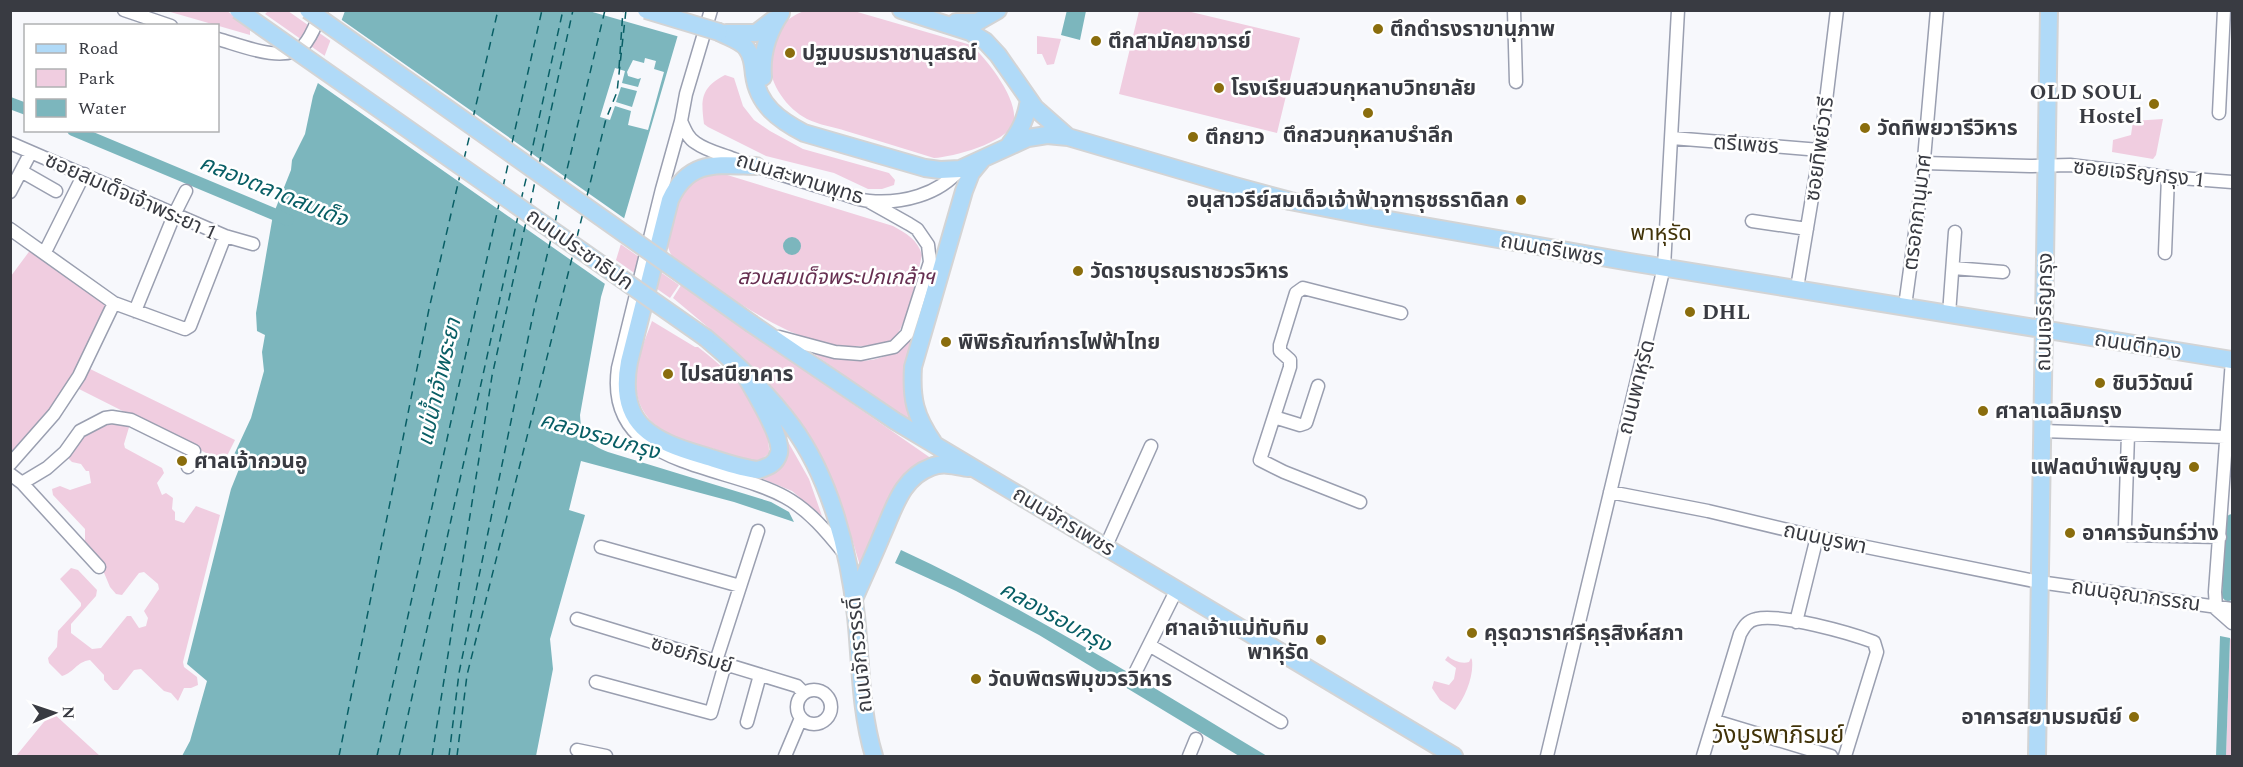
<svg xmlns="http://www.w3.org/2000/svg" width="2243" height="767" viewBox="0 0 2243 767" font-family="Spectral,'Noto Sans Thai',serif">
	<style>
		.green { fill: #f0cde0 }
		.water { fill: #7cb6bd }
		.pier { fill: #f7f8fc; fill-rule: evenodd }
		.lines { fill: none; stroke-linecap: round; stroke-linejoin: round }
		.canal { stroke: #7cb6bd; stroke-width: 12 }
		.ferry { stroke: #085e65; stroke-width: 1.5; stroke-dasharray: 8 6; stroke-linecap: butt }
		.minor-casing { stroke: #9a9fb0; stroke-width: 15 }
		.major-casing { stroke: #d3d4d5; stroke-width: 20 }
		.minor { stroke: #fff; stroke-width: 12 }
		.major { stroke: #b0daf8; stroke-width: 16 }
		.major-bridge-casing { stroke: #d3d4d5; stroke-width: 20; stroke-linecap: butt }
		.major-bridge { stroke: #b0daf8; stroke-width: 16 }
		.poi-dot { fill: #8a6d0d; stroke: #fff; stroke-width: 2 }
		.labels { text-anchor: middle; stroke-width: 5; stroke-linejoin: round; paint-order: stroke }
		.poi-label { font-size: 21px; font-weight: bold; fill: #393b42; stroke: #fff; text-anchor: start }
		.street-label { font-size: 21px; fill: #393b42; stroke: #fff }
		.park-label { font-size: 21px; font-style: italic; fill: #673052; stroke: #fff }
		.water-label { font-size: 22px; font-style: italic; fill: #085e65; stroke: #fff }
		.neighbourhood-label { font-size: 22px; fill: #413309; stroke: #fff }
		.quarter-label { font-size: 24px; fill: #413309; stroke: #fff }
	</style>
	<rect width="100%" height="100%" fill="#f7f8fc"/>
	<path class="green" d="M167,11h60l23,16v8z
		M268,11h20l391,274 -9,13 -405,-284z
		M804,11h50l117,34c16,14 50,57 42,79 -8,19 -60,33 -79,34 -29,-9 -58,-18 -88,-27 -12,-4 -27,-6 -39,-12 -23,-12 -43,-42 -36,-69 6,-21 13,-31 33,-39z
		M1139,11h48l113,27 -23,95 -158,-39z
		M1037,36l24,3 -7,25 -7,1 -5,-11h-5z
		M725,75l9,3 9,28 11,14 16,11 33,18 86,24 6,7 -1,5 -12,4h-14l-34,-16 -68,-17 -58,-29 -4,-3c-3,-24 -4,-36 21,-49z
		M2163,119l-7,36 -3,4 -41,-7 1,-12 18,-5 2,-14z
		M724,174l169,52c13,7 25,14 29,29 -4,17 -16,72 -27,82 -7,7 -22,8 -31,9 -57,4 -105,-30 -151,-60l-10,14 232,161 -11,5 -63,103c-11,-36 -21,-74 -37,-108 -34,-69 -94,-115 -151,-163l17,-27c-5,-3 -11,-6 -15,-11 -17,-19 -7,-61 13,-75 11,-8 22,-10 36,-11z
		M31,249l78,55 -31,71 -67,87v-186z
		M652,321l43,26h3c32,25 72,61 71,106l-7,6 -9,2c-17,-4 -33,-11 -49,-15 -33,-8 -68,-23 -68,-63 -1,-21 9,-43 16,-62z
		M915,334l-2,91 -103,-74c41,13 74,18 105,-17z
		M84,366l151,74 -11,22 -151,-76z
		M109,420l21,4 -6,20 1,4 37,20 2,5 -7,10 5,12 4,-2 7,5 -1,11 3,3v8l9,3 12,-17 24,9 -37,147 1,5 13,10 1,8 -7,3h-7l-6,13 -7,-8 -7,-2 -23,-22 -7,1 -16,20h-5l-9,-10v-5l-14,-15c-14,2 -15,12 -28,16l-13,-13 -1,-5 9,-11 1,-16 23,-25v-3l-21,-24 11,-11 7,2 19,20 -1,6 -25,28v9l21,16 9,-1 26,-32h4l8,12 7,-2 2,-8 -4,-7 15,-22 -1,-5 -14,-12 -5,1 -17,22 -6,-1 -6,-7 -8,-19 -17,-23v-16l-32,-34 -1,-6 8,-3 10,4 21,-7 -2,-12h-3l-5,-7 -9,-2 -6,-6 18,-22z
		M787,440l22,39 13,37 -30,-25 -36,-15 30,-25z
		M2230,638l2,3v115h-6z
		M1448,656c5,5 14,8 21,6l2,-4 1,2c2,16 -7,38 -17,50l-15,-10 -8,-12 2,-7 15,4 5,-6 2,-11 -11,-8z
		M52,712l48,44h-84z"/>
	<path class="water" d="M1067,10l19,1 -6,29 -19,-5z
		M345,11h340l-84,286 -21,118c1,23 8,29 28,37l163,50 18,10 5,10 -60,-20 -153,-41 -12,49 16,5 -35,124 3,30 -17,87h-354l8,-15 17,-60 -20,-17 44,-175 8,-20 -7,-10 19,-41 13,-47 -2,-19 3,-17 -8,-4 -1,-18 17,-98 18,-45 1,-10 13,-26 8,-38z
		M783 246a9 9 0 1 1 18 0a9 9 0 1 1-18 0Z
		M901,550c127,59 246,134 366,206h-28l-200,-121 -83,-44 -61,-28z
		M2220,636l10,2 -4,118h-10z"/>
	<path class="pier" d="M688,10l-8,27 -91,-26z
		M339,18l289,203 -20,65 -293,-205z
		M645,58l11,3 -2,8 10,3 -16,58 -20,-5 3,-14 -16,-5 -5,14 -10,-3 15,-49 10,3 -3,12 16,4 3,-9 -3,1 -10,-3 -1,-4 6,-12 11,3zM621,87l16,4 -5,16 -16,-5z"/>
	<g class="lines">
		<path class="canal" d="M10,103l16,6
			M73,130l215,90
			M2228,595l4,-75"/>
		<path class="ferry" d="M619,68l4,-58
			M473,118l25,-108
			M512,143l30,-133
			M464,159l6,-25
			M530,159l33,-149
			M539,165l34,-155
			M564,182l41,-172
			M503,187l6,-27
			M587,196l19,-77 11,-27 9,-82
			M521,200l6,-25
			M530,206l5,-25
			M555,223l5,-25
			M577,237l6,-24
			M339,756l90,-447 31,-134
			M377,756l122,-552
			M399,756l119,-540
			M432,756l60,-380 34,-154
			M449,756l10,-83 76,-368 16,-66
			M457,756l10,-81 106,-421"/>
		<defs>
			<path id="minor" d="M124,10l47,16
				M711,10l-25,84 -5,27 -19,68 -44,179c-14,100 106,95 167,129 24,13 42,35 59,56
				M1514,10l2,72
				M218,39c22,6 66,25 85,7 9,-9 13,-23 18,-34
				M2219,113l5,-103
				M681,121c4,9 7,17 15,22 11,8 26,11 38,16 33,11 66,22 100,32 11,3 24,9 35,10 32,3 70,-6 91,-32
				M1672,138l148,12
				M10,143l215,93 28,8
				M1924,163l106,3 40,-1 98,12 64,5
				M21,171l35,20
				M10,192l21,-40
				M1752,221l55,8
				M10,229l104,74 71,26 5,-3 35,-90
				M45,252l39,-78
				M2165,253l3,-76
				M1953,268l50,4
				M1797,288l23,-138 17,-140
				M1905,306l17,-124 15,-172
				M135,311l40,-98 11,-22
				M1949,314l6,-82
				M779,337l56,15 26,2 33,-7 13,-13 23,-72 -2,-17 -11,-16 -8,-5 -41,-23
				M1274,417l26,8 6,-2 12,-37
				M2042,431l183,6
				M2128,434l-3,93 3,8 92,2
				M10,464l44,-50 25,-38 35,-73
				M10,474l12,9 25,-15 18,-16 15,-21 25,-13 7,-1 19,3 63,31 -6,16
				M22,483l77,84
				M1610,492l98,19 109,26 222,45 193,27
				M1360,502l-76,-30 -24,-12 30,-93v-7l-10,-9v-6l16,-52 7,-5 98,25
				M1106,546l45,-100
				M601,547l139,39
				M2216,607l-1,-15 17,-232
				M2215,608l17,15
				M577,619l220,67 7,7
				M1796,622l21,-85
				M1149,645l132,77
				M716,661l42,-130
				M1136,671l41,-82
				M596,682l115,31 14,-49
				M797 707a17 17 0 1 1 34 0a17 17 0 1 1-34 0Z
				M1715,721l116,35
				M747,722l13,-47
				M577,750l29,6
				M785,756l16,-38
				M1189,756l7,-17
				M1547,756l117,-489 14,-257
				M1703,756l37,-122c4,-7 7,-13 16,-15 24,-6 94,14 118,23l3,10 -32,104"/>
			<path id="major" d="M901,10l69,22 15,9 13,14 37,53 33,29
				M956,22h21l21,-12
				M719,32c9,5 23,9 28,17 6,8 6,17 7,26 4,30 25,45 50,58l121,35 15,2 20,-1 68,-31 19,-3 21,2 167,49 55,15 82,16 258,45 602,98
				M726,33h30l17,-13
				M763,77c-2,-23 5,-45 18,-64
				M1010,144c11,-14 16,-26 19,-44
				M752,324l143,97 559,335
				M706,338c31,26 62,55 86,88 39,53 57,126 64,190 5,47 4,94 18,140
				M742,370c9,17 41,65 37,83 -3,11 -11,14 -21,17 -18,-2 -36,-9 -53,-14 -52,-15 -88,-31 -76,-94l41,-162c19,-41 47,-35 86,-34
				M933,442c-18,-26 -22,-43 -20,-75l51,-176 7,-18 10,-12
				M854,599c9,-21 19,-42 28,-64 12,-26 19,-57 49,-68 12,-5 25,-1 37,1
				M2037,756l12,-746"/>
		</defs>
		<use href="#minor" class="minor-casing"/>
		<use href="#major" class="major-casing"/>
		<use href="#minor" class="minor"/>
		<use href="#major" class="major"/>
		<defs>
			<path id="major-bridge" d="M238,10l468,328
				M308,10l444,314
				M646,10l73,22"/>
		</defs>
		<use href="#major-bridge" class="major-bridge-casing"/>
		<use href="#major-bridge" class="major-bridge"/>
	</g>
	<g class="poi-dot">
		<circle cx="1378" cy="29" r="6"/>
		<circle cx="1096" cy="41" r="6"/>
		<circle cx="790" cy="53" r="6"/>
		<circle cx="1219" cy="88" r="6"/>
		<circle cx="2154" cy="104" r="6"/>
		<circle cx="1368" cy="113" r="6"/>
		<circle cx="1865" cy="128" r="6"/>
		<circle cx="1193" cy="137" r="6"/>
		<circle cx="1521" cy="200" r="6"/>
		<circle cx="1078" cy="271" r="6"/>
		<circle cx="1690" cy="312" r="6"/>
		<circle cx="946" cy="342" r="6"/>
		<circle cx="668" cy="374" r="6"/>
		<circle cx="2100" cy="383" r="6"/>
		<circle cx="1983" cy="411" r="6"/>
		<circle cx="182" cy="461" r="6"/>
		<circle cx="2194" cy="467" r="6"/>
		<circle cx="2070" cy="533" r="6"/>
		<circle cx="1472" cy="633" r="6"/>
		<circle cx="1321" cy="640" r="6"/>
		<circle cx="976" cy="679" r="6"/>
		<circle cx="2134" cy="717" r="6"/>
	</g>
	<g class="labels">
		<g class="poi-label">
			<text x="1390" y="36">ตึกดำรงราขานุภาพ</text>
			<text x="1108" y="48">ตึกสามัคยาจารย์</text>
			<text x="802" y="60">ปฐมบรมราชานุสรณ์</text>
			<text x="1231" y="95">โรงเรียนสวนกุหลาบวิทยาลัย</text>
			<text x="2142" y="99" text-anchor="end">OLD SOUL<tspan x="2142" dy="24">Hostel</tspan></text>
			<text x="1877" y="135">วัดทิพยวารีวิหาร</text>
			<text x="1368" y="142" text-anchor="middle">ตึกสวนกุหลาบรำลึก</text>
			<text x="1205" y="144">ตึกยาว</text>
			<text x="1509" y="207" text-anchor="end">อนุสาวรีย์สมเด็จเจ้าฟ้าจุฑาธุชธราดิลก</text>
			<text x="1090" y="278">วัดราชบุรณราชวรวิหาร</text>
			<text x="1702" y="319">DHL</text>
			<text x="958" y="349">พิพิธภัณฑ์การไฟฟ้าไทย</text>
			<text x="680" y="381">ไปรสนียาคาร</text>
			<text x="2112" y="390">ชินวิวัฒน์</text>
			<text x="1995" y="418">ศาลาเฉลิมกรุง</text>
			<text x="194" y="468">ศาลเจ้ากวนอู</text>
			<text x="2182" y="474" text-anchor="end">แฟลตบำเพ็ญบุญ</text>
			<text x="2082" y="540">อาคารจันทร์ว่าง</text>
			<text x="1309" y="635" text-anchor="end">ศาลเจ้าแม่ทับทิม<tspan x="1309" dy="24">พาหุรัด</tspan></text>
			<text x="1484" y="640">คุรุดวาราศรีคุรุสิงห์สภา</text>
			<text x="988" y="686">วัดบพิตรพิมุขวรวิหาร</text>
			<text x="2122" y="724" text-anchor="end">อาคารสยามรมณีย์</text>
		</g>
		<g class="street-label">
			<text transform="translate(1746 144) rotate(4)" y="7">ตรีเพชร</text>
			<text transform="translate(1819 149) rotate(-82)" y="7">ซอยทิพย์วารี</text>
			<text transform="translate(2139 173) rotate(6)" y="7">ซอยเจริญกรุง 1</text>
			<text transform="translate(800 178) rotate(17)" y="7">ถนนสะพานพุทธ</text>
			<text transform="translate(131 196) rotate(24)" y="7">ซอยสมเด็จเจ้าพระยา 1</text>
			<text transform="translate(1917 212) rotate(-83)" y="7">ตรอกภานุมาศ</text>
			<text transform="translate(580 249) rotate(35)" y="7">ถนนประชาธิปก</text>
			<text transform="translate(1552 249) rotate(10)" y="7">ถนนตรีเพชร</text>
			<text transform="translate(2044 312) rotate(-89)" y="7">ถนนเจริญกรุง</text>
			<text transform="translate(2138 345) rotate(9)" y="7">ถนนตีทอง</text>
			<text transform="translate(1636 387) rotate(-76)" y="7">ถนนพาหุรัด</text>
			<text transform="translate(1064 521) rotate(31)" y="7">ถนนจักรเพชร</text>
			<text transform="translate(1825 538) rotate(12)" y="7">ถนนบูรพา</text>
			<text transform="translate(2136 595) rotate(8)" y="7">ถนนอุณากรรณ</text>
			<text transform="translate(692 654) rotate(17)" y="7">ซอยภิรมย์</text>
			<text transform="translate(859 655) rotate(-96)" y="7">ถนนจักรวรรดิ์</text>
		</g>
		<g class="park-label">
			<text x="836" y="284">สวนสมเด็จพระปกเกล้าฯ</text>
		</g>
		<g class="water-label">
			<text transform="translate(274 190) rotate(22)" y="8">คลองตลาดสมเด็จ</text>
			<text transform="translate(438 382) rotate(-77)" y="8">แม่น้ำเจ้าพระยา</text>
			<text transform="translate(600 435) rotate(16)" y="8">คลองรอบกรุง</text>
			<text transform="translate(1056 616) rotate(29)" y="8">คลองรอบกรุง</text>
		</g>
		<g class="neighbourhood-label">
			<text x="1661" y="240">พาหุรัด</text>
		</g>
		<g class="quarter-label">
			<text x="1778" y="743">วังบูรพาภิรมย์</text>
		</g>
	</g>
	<rect width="2243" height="767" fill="none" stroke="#393b42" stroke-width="24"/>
	<rect x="24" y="24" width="195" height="108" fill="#ffffff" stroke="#b0b1b3" stroke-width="1.5"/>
	<rect x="36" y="44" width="30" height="9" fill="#b0daf8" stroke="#b0b1b3" stroke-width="1.5"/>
	<text x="78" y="54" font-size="18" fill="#393b42">Road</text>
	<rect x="36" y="69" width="30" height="18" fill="#f0cde0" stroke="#b0b1b3" stroke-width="1.5"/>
	<text x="78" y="84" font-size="18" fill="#393b42">Park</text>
	<rect x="36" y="99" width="30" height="18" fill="#7cb6bd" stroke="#b0b1b3" stroke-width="1.5"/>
	<text x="78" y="114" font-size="18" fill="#393b42">Water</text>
	<g transform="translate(54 713) rotate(88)" stroke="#ffffff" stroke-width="4.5" paint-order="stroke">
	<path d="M0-4.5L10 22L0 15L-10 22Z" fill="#393b42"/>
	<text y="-9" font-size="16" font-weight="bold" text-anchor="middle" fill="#393b42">N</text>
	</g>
</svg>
